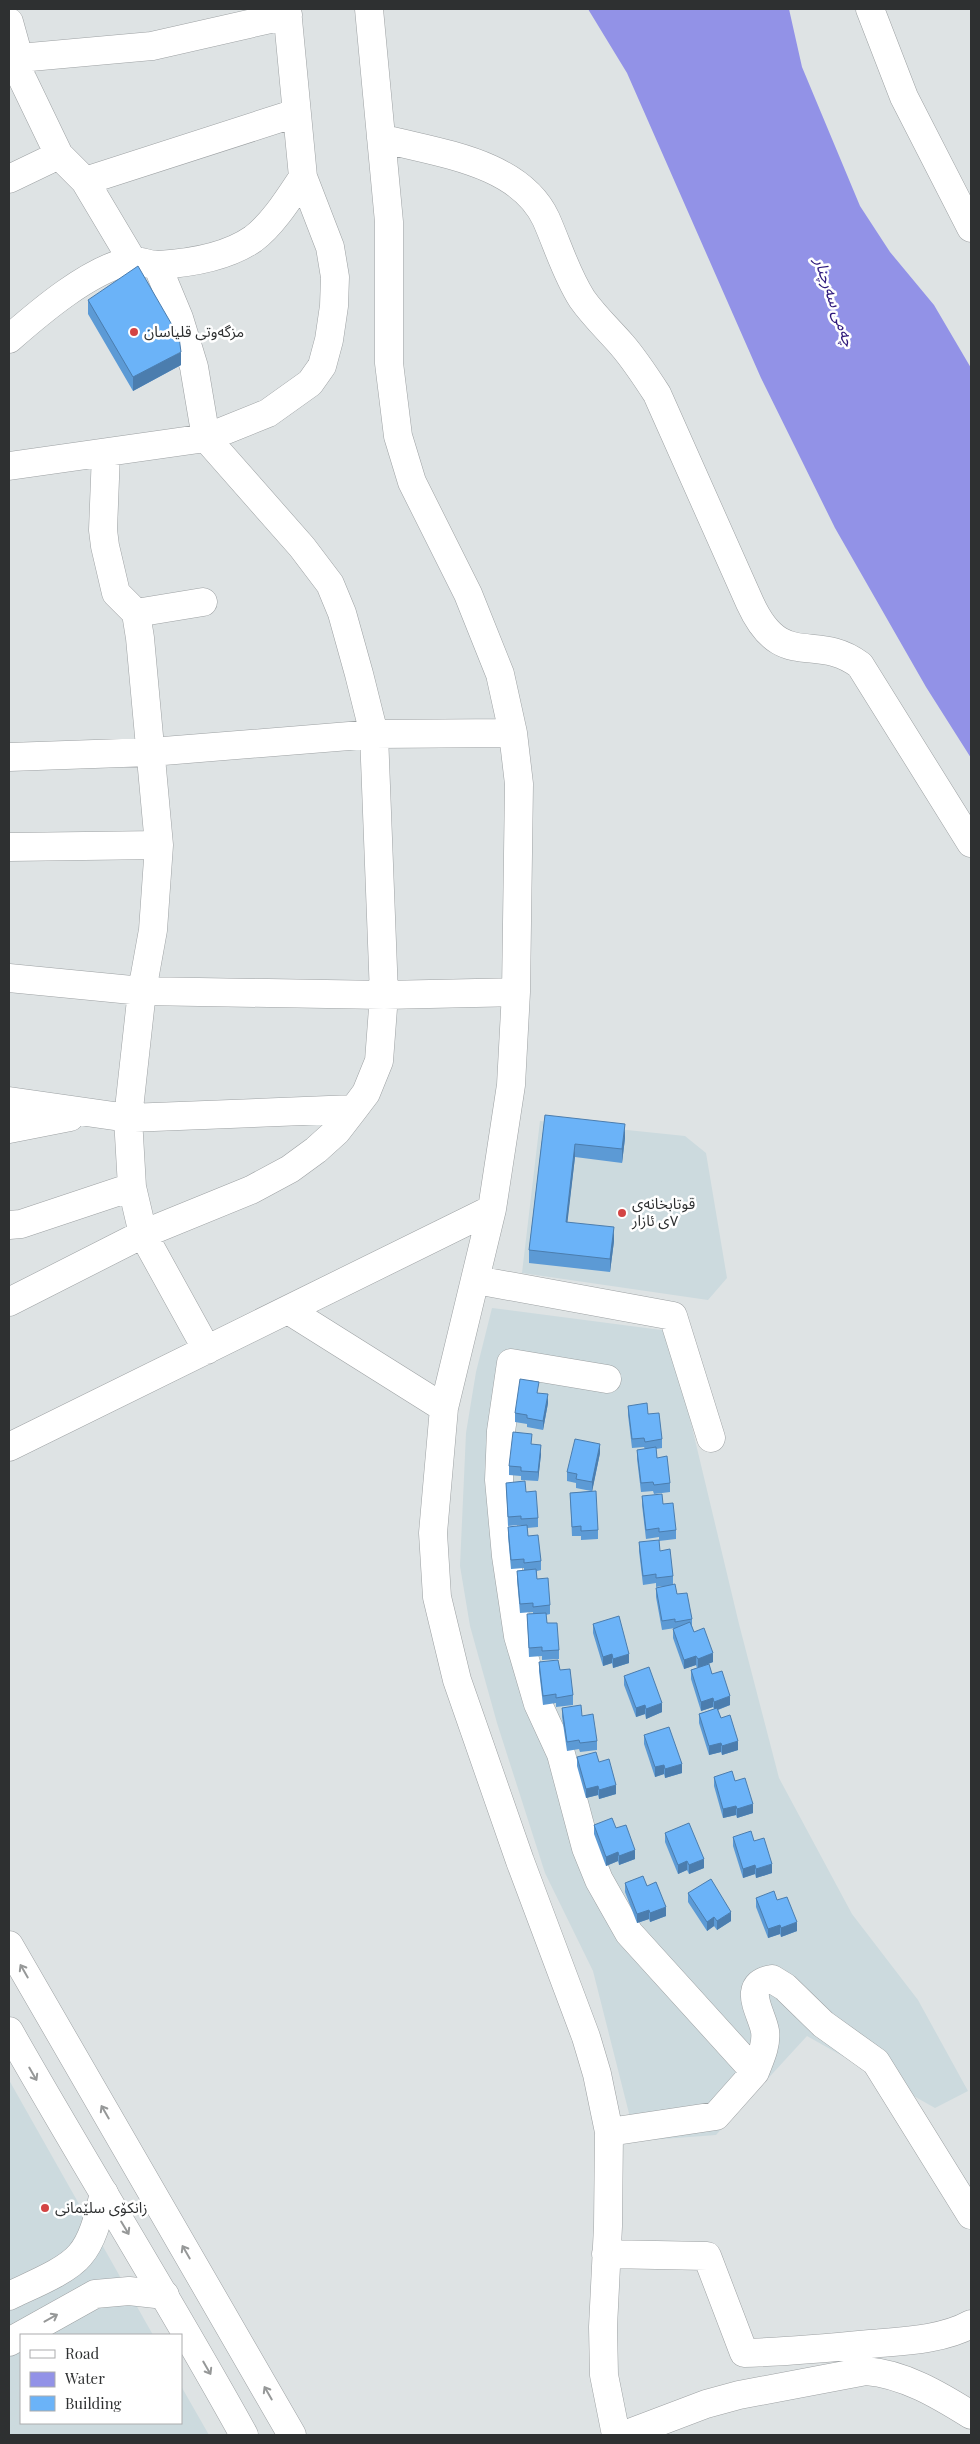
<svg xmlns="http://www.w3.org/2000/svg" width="980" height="2444" viewBox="0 0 980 2444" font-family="'Playfair Display','Noto Sans Arabic',serif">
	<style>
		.built { fill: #ccdade }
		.water { fill: #9292e7 }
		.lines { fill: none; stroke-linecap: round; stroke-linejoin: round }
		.minor-casing { stroke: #9da1a3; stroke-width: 29 }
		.major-casing { stroke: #9da1a3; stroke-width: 29 }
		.minor { stroke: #fff; stroke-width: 28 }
		.major { stroke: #fff; stroke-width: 28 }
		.wall { fill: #5c9ad5 }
		.shaded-wall { fill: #4b7dae }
		.building { fill: #6bb3f8; stroke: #4b7dae }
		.oneway { stroke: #969898 }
		.poi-dot { fill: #d34444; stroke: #fff; stroke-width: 2 }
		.labels { text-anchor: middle; stroke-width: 5; stroke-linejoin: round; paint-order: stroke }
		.poi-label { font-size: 15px; fill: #2e3031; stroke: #fff; text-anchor: start }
		.water-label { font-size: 16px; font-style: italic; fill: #2d187b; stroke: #fff }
	</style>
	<rect width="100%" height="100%" fill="#dee3e4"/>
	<path class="built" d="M540,1121l145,15 21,17 21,125 -19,22 -186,-27z
		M492,1308l177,23 70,293 40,154 73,136 66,86 50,91 -33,17 -128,-72 -91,99 -80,6 -43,-170 -48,-98 -48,-150 -27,-97 -10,-60 6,-133 10,-61z
		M9,2080l144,255h-132v88h160v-37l28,49h-200z"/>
	<path class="water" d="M588,9h201l13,58 58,139 30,46 44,53 37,63v390l-45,-71 -91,-159 -74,-150 -134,-305z"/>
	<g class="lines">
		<defs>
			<path id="minor" d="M369,9l20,213v141l9,73 14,46 56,112 32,80 13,59 6,51 -3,208 -5,93 -19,124 -48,199 -11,125 4,64 20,83 63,181 66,176 11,37 12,58 -1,94 -5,101 1,48 12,60
				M870,9l34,88 67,131
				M9,22l10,36 2,18 38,79 26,26 47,79
				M19,58l133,-12 136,-31
				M381,138c55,15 138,23 165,81 12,27 20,55 36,80 12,17 26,30 40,46 13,15 24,32 35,49l93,209c32,70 65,28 110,62l111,178
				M9,179l50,-24
				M85,181l211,-68
				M9,339c32,-28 79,-68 120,-78 10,-2 20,5 30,4 32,-2 68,-8 94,-26 20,-15 36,-41 50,-62
				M106,453l-3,77 2,16 11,47 20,20 4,25 19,207 -6,85 -11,61 -14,127 4,69 11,47 64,116
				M9,466l197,-28 -12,-71 -15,-49 -22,-53
				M136,613l67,-11
				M9,757l142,-5 223,-18 139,-1
				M9,847l150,-2
				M9,978l133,13 242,4 132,-3
				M9,1101l119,17 226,-9
				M9,1129l61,-12
				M9,1225l12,-1 111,-37
				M476,1280l197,36 38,122
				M9,1302l134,-68 108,-44 39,-21 26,-19 21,-19 17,-22 12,-16 13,-32 5,-66 -10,-261 -15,-60 -17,-61 -12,-29 -28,-37 -96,-109 62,-25 42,-30 12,-17 7,-26 5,-34 1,-29 -5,-30 -27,-70 -16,-168
				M288,1310l156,98
				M607,1379l-96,-16 -10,68 -2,49 7,76 12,80 20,68 23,50 25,94 13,32 30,53 126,139 -39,44 -107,16
				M9,1447l483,-238
				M755,2072c5,-13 12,-27 10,-41 -3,-18 -25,-47 7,-52l13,8 38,37 53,38 95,153
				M606,2254l101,2 37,97c42,-1 84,-5 126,-9 33,-3 72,-4 101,-20
				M9,2296c20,-10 57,-24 71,-41 14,-16 19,-42 24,-62
				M9,2342l86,-48 34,-3 36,4
				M624,2435l82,-31 33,-9 127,-24c38,3 73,24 105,44"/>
			<path id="major" d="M9,1945l283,490
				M9,2031c77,136 160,268 235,404"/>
		</defs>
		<use href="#minor" class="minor-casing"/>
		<use href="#major" class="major-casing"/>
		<use href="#minor" class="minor"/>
		<use href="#major" class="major"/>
	</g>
	<path class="wall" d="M88,300l93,65 -48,26 -45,-77z
		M545,1115l80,23 -3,25 -47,-6 -8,65 47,19 -4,31 -81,-9v-13z
		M539,1393l9,10 -5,27 -16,-3v-3l-12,-2v-9z
		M628,1406l20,8 14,25v9l-6,1 1,9 13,25v9l-16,2 -1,-3 -12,1 -4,-33v-9l8,-1 -1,-2 -12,1 -4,-33z
		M532,1444l9,10 -3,27 -17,-1v-4l-12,-1v-9z
		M600,1453l-8,38 6,39v9l-17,1v-4h-9l-2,-43 21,-2 -15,-3v-5l-9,-2v-9z
		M506,1483l20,9 12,26v9l-11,1 1,8 13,25v9l-4,1v8l13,26v9l-4,1 1,8 12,27v9l-17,1v-4l-13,1 -2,-43h6v-2l-13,1 -3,-33v-9l7,-1v-2l-13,1 -3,-33v-9l13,-1v-1l-13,1z
		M642,1496l21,8 13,26v9l-17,2v-4l-13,2 -4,-34z
		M639,1542l21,9 13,25v8l4,10 15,25v7l2,6 19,30 -5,2 4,10 18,31 -12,5 3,8 17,32 -16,5 -1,-3 -12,3 -10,-32v-9l15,-5 -1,-2 -12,4 -10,-32v-9l6,-2 -1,-3 -12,4 -11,-31v-9l2,-1 -13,2 -6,-33v-9l7,-2 -7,1v-4l-13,2 -4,-34z
		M593,1624l36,39 -16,5 -1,-5 -9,3 -10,-33z
		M539,1662l21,8 13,25v10l-17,2v-4l-13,2 -4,-34z
		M624,1676l38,36 -16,7 -1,-5 -9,3 -12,-32z
		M562,1708l20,8 15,25v9l-17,2 -1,-3 -12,2 -5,-34z
		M644,1735l38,38 -17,5 -1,-4 -9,3 -11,-33z
		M577,1757l22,5 17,32 -17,5 -1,-4 -12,3 -9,-32z
		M714,1777l21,4 18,32 -16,5 -1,-3 -13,3 -9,-32z
		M594,1825l22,3 19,31 -16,6 -1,-4 -12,5 -12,-32z
		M665,1833l39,35 -15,6 -2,-4 -9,4 -13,-32z
		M733,1837l21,4 18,32 -16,5 -1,-4 -12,4 -10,-32z
		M625,1883l22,3 19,30 -16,6 -1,-3 -12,4 -12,-31z
		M688,1893l43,28 -14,9 -3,-4 -7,5 -19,-29z
		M756,1898l21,2 20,31 -16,6 -1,-3 -12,4 -12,-31z"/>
	<path class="shaded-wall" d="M181,352v13l-48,26v-14z
		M625,1124v14l-3,25v-14z
		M575,1144v13l-9,78v-13z
		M614,1227v14l-4,31v-13z
		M548,1394v9l-5,27v-9z
		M600,1444v9l-8,39v-10z
		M541,1445v9l-3,27v-9z
		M713,1653v9l-15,6v-9z
		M612,1654v9l-9,3v-9z
		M629,1654v9l-16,5v-9z
		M696,1656v9l-12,4v-9z
		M730,1696v9l-16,6v-9z
		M713,1698v9l-12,4v-9z
		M662,1703v9l-16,7v-10z
		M645,1705v9l-9,3v-9z
		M738,1741v9l-16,5v-9z
		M721,1743v9l-12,3v-9z
		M682,1764v9l-17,5v-9z
		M664,1765v9l-9,3v-10z
		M616,1785v9l-17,5v-9z
		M598,1786v9l-12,3v-9z
		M753,1804v9l-16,5v-9z
		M736,1806v9l-13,3v-9z
		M635,1850v9l-16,6v-9z
		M618,1852v9l-12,5v-9z
		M704,1859v9l-15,6v-9z
		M687,1861v9l-9,4v-9z
		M772,1864v9l-16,5v-9z
		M755,1865v9l-12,4v-9z
		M666,1907v9l-16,6v-9z
		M649,1910v9l-12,4v-9z
		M731,1912v9l-14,9v-9z
		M714,1917v9l-7,5v-9z
		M797,1922v9l-16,6v-9z
		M780,1925v9l-12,4v-9z"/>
	<path class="building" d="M138,266l41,71 2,15 -48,25 -45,-77z
		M545,1115l80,9 -3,25 -47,-5 -9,78 48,5 -4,32 -81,-9z
		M520,1379l19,3 -2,11 11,1 -5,27 -16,-3v-3l-12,-2z
		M647,1403l1,11 11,-1 3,26 -17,3 -1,-4 -12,1 -4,-33z
		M513,1432l19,2 -1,10 10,1 -3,27 -17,-1v-4l-12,-1z
		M575,1439l25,5 -8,38 -16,-3 1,-5 -10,-2z
		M656,1447l1,11 10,-2 3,27 -16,2 -1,-3 -12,1 -4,-33z
		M525,1481l1,11 10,-1 2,27 -17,1v-3l-13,1 -2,-34z
		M596,1491l2,39 -17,1v-5l-9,1 -2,-34z
		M662,1494l1,10 10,-1 3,27 -17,2v-4l-13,2 -4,-34z
		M527,1525l1,11 10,-1 3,26 -17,2v-4l-13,1 -3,-33z
		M659,1540l1,11 10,-2 3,27 -17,2v-4l-13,2 -4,-34z
		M536,1569l1,10 11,-1 2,27 -17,2v-4l-13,1 -3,-33z
		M675,1584l2,10 10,-1 5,26 -17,3v-3l-13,2 -6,-33z
		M546,1613l1,10h10l2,27 -17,1v-4l-13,1 -2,-34z
		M619,1616l10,38 -16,5 -1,-5 -9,3 -10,-33z
		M690,1622l4,10 10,-4 9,25 -15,6 -2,-3 -12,4 -11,-31z
		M558,1660l2,10 10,-1 3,26 -17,3v-4l-13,2 -4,-34z
		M709,1664l3,10 10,-3 8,25 -16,6 -1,-4 -12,4 -10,-32z
		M649,1667l13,36 -16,6 -1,-4 -9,3 -12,-32z
		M581,1705l1,11 11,-2 4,27 -17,2 -1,-3 -12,2 -5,-34z
		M717,1708l4,10 9,-3 8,26 -16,5 -1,-3 -12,3 -10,-32z
		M669,1727l13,37 -17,5 -1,-4 -9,2 -11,-32z
		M596,1752l3,10 10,-3 7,26 -17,5 -1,-4 -12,3 -9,-32z
		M732,1771l3,10 10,-3 8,26 -16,5 -1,-3 -13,3 -9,-32z
		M612,1818l4,10 10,-3 9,25 -16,6 -1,-4 -12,5 -12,-32z
		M689,1823l15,36 -15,6 -2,-4 -9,4 -13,-32z
		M751,1831l3,10 10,-3 8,26 -16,5 -1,-4 -12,4 -10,-32z
		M643,1876l4,10 9,-4 10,25 -16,6 -1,-3 -12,4 -12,-31z
		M711,1879l20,33 -14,9 -3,-4 -7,5 -19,-29z
		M774,1891l3,9 10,-3 10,25 -16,6 -1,-3 -12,4 -12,-31z"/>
	<defs><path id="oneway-shaft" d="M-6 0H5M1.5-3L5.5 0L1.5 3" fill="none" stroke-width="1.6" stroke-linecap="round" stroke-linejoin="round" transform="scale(1.25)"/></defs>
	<g class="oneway">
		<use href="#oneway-shaft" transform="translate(24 1971) rotate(-120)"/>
		<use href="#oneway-shaft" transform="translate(33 2074) rotate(60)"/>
		<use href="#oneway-shaft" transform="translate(105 2112) rotate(-120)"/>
		<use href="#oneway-shaft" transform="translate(125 2228) rotate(59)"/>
		<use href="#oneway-shaft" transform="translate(186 2252) rotate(-120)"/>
		<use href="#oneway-shaft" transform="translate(51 2318) rotate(-29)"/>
		<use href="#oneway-shaft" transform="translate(207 2368) rotate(60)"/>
		<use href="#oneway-shaft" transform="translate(268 2393) rotate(-120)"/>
	</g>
	<g class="poi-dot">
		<circle cx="134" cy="332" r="5"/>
		<circle cx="622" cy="1213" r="5"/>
		<circle cx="45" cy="2208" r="5"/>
	</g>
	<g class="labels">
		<g class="poi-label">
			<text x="144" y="337">مزگەوتی قلیاسان</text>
			<text x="632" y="1209">قوتابخانەی<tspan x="632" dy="17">٧ی ئازار</tspan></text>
			<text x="55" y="2213">زانکۆی سلێمانی</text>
		</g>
		<g class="water-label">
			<text transform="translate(835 302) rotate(71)" y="6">چەمی سەرچنار</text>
		</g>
	</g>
	<rect width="980" height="2444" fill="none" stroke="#2e3031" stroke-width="20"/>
	<rect x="20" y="2334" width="162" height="90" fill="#ffffff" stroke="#abacad"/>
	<rect x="30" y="2350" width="25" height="8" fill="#ffffff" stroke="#abacad"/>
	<text x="65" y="2359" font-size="15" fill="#2e3031">Road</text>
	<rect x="30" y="2372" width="25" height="15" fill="#9292e7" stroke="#abacad"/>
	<text x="65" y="2384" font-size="15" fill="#2e3031">Water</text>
	<rect x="30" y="2396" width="25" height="15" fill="#6bb3f8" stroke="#abacad"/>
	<text x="65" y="2409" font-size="15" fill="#2e3031">Building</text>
</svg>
